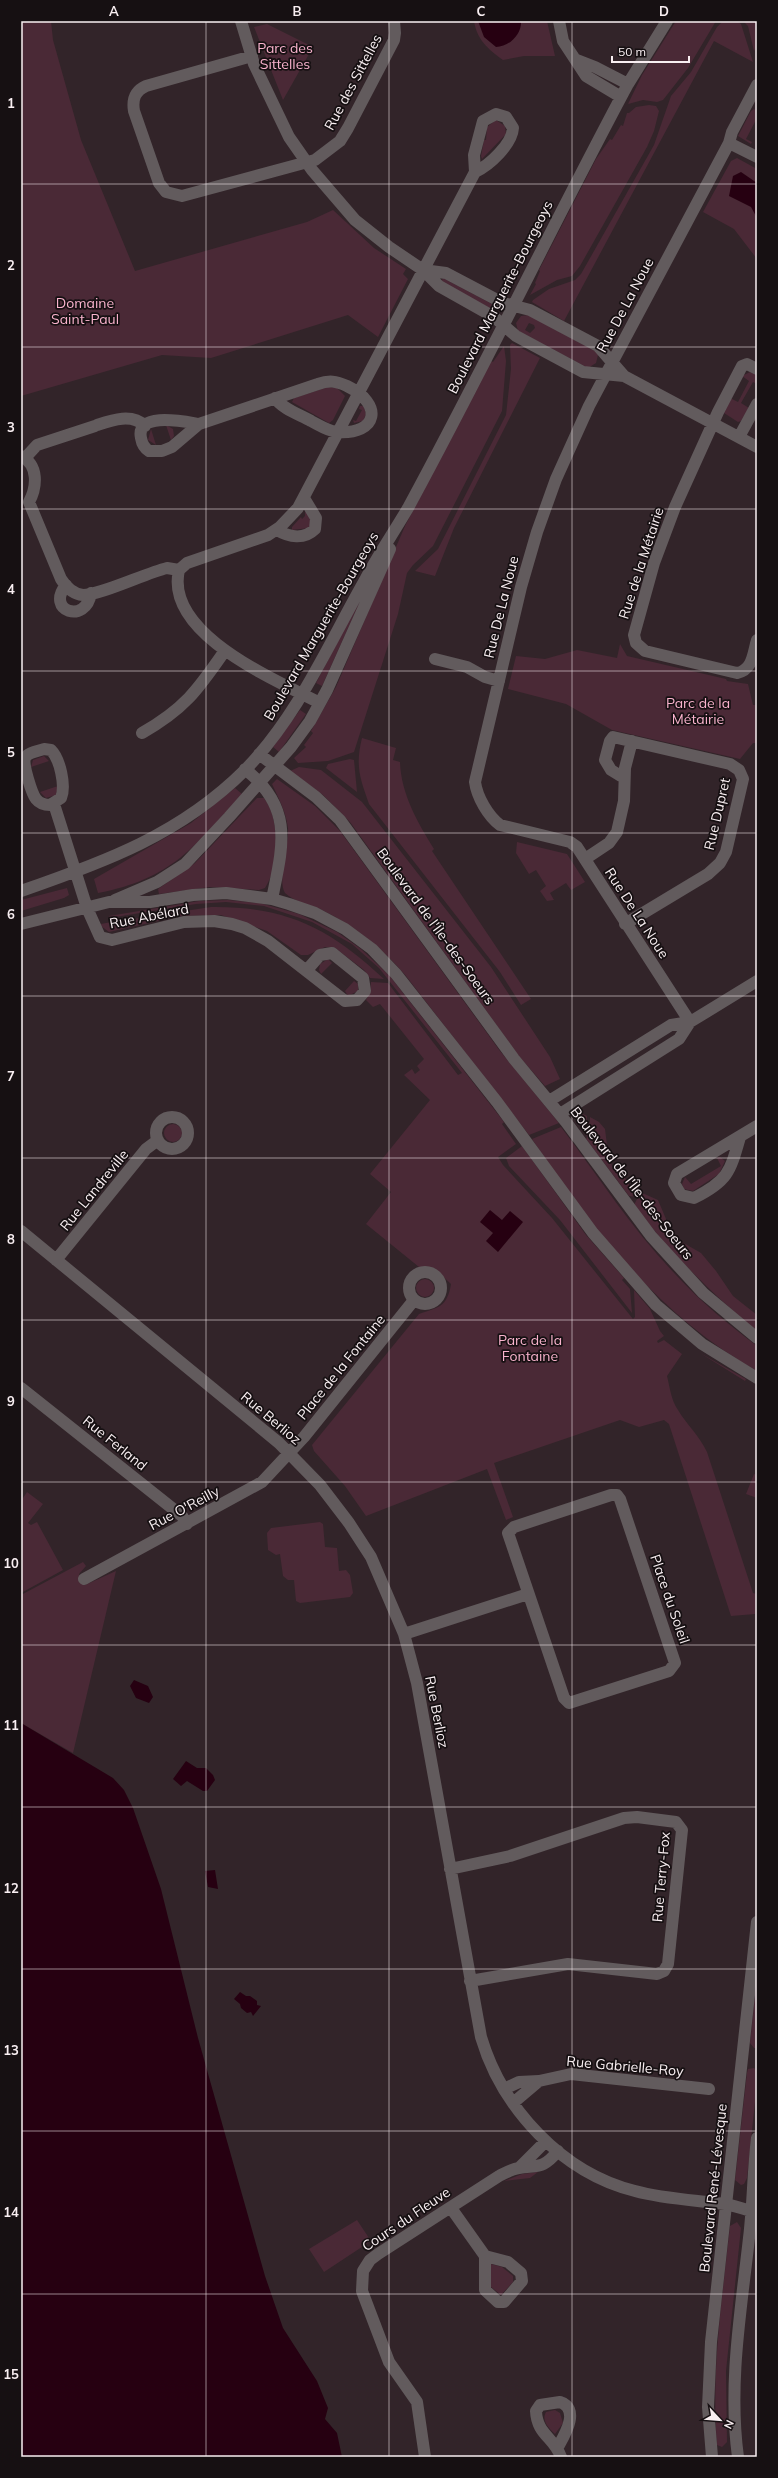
<svg xmlns="http://www.w3.org/2000/svg" width="778" height="2478" viewBox="0 0 778 2478" font-family="Mulish,sans-serif">
	<style>
		.green { fill: #4a2936; fill-rule: evenodd }
		.water { fill: #260011 }
		.lines { fill: none; stroke-linecap: round; stroke-linejoin: round }
		.minor { stroke: #625b5d; stroke-width: 12 }
		.grid { fill: none; stroke: #f9eff2; stroke-width: 1; stroke-opacity: 0.55 }
		.labels { text-anchor: middle; stroke-width: 3.5; stroke-linejoin: round; paint-order: stroke }
		.park-label { font-size: 14px; fill: #f9b3cd; stroke: #161012 }
		.street-label { font-size: 14px; fill: #f9eff2; stroke: #161012 }
		.neatline { fill: none; stroke: #f9eff2; stroke-width: 1.5 }
		.grid-label { font-size: 13px; text-anchor: middle; font-weight: bold; fill: #f9eff2 }
	</style>
	<rect width="100%" height="100%" fill="#322429"/>
	<path class="green" d="M21,21h30l2,19 28,100 54,131 172,-49 26,-12 41,38 32,21 -3,5 5,5 -30,58 -30,-22 -137,43 -49,-3 -141,41z
		M474,21h73l8,35h-31l-21,4c-15,-11 -26,-20 -29,-39z
		M676,21h40l-28,47 -25,32 -6,2 -14,-2 -15,4 14,-29z
		M723,21h14l4,3 12,38 -39,-21 -150,280 -32,-19 1,-2 16,-11 26,-9 6,-6 73,-129 17,-49 20,-24 26,-45z
		M743,21h14v25l-3,5 -6,-25z
		M267,24l46,23 -30,53 -29,-73z
		M649,105l7,1 3,5 -5,20 -7,16 -67,119 -8,10 -15,4 -27,15 6,-11 -1,-1 5,-12 -1,-1 57,-111 14,-20 2,1 9,-15 2,1 4,-13h2l7,-6z
		M754,109l3,2v7l-11,21 6,3 -1,2 -13,-8 13,-25z
		M496,120l9,6 1,8 -24,25 -1,-3 3,-16h2l1,-13z
		M737,158l20,11v90l-23,-30 -31,-17 28,-51z
		M443,278l49,26 -2,4 -49,-26z
		M529,315l66,36 3,4 -2,8 -8,5 -70,-37 -2,-8 5,-7zM529,323l5,2 1,3 -5,5 -5,-3z
		M512,343l28,15 -86,170 -19,48 -20,-5 23,-22 68,-134 5,-46 -1,-24z
		M504,346l2,15 -4,50 -69,135 -20,19 -6,8 -9,41 -44,138 -26,9 -30,2 -4,-5 12,-11 -2,-2 9,-12 -2,-2 25,-44 69,-161 86,-165 2,1z
		M750,372l7,3v9l-4,-2 -12,21 8,5 -8,13 -3,1 -14,-9 6,-15 8,4 11,-21 -7,-5z
		M328,387l9,1 8,8 -12,24 -4,3 -37,-21 2,-4z
		M360,406h4l2,8 -3,7 -9,2 -1,-3 3,1 6,-11 -3,-1z
		M166,425l7,4 1,7 -3,4z
		M151,429l5,16 -8,-5z
		M305,512l3,1 3,9 -2,6 -17,2v-3l9,-10 1,2 3,-3z
		M368,584l-46,102 -6,-3z
		M620,644l7,12 99,23 1,2 21,3 5,21h4v38h-4l-13,16 -128,-29 -46,-26 -58,-15 8,-33 29,3 32,-9 40,8z
		M300,710l6,4 -27,38 -6,-5z
		M362,738l34,10 -3,12 7,2c1,32 18,61 34,87l-2,2 99,148 -10,6 -21,-33 -131,-168c-9,-26 -14,-38 -7,-66z
		M44,756l5,5 -18,6 2,-7z
		M350,759l4,1 3,32 -31,-24 2,-4z
		M299,767l22,3 41,32 129,165 59,90 10,22 -15,7 -27,-31 -168,-233 -27,-27 -33,-24z
		M277,779l38,27 25,25 160,220 59,72 -30,12 -123,-159c-23,-27 -50,-49 -82,-65 -12,-6 -30,-9 -39,-18 -8,-13 4,-47 3,-65 -2,-16 -9,-29 -16,-44z
		M58,786l-2,9 -10,3 -6,-6z
		M235,788l7,6c-48,53 -70,85 -144,99l-4,-14 97,-56z
		M257,798h7c16,20 16,68 1,90l-6,2 -49,-3 -51,7 -1,-5 37,-26z
		M517,842l50,12 18,28 -14,8 -5,-7 -16,10 4,7 -7,1 -7,-10 6,-5 -10,-16 -7,4 -13,-21z
		M67,888l2,7 -5,3 -43,13v-11z
		M228,900l32,3 39,11 38,18 24,17 28,26 115,147 -2,2 14,20 -18,13 5,8 49,53 81,101 2,-2 -1,-27 16,19 10,22 4,5 -7,5 1,2 6,-3 18,14 -15,22c3,12 4,24 11,34 9,15 21,25 29,42l46,141 4,1 -2,20 -24,2 -62,-192 -5,-4 -25,7 -19,-7 -126,43 19,54 -7,3 -19,-51 -121,47 -21,-30 -31,-35 -2,-6 107,-131c19,-7 28,-6 32,-30l-16,-15 -16,-2 -53,-43 25,-32 -21,-18 60,-74 -26,-25 8,-6 3,5 5,-4 -3,-4 7,-7 -44,-55 -7,3 -7,-7 4,-8 1,-10 17,1 70,92 4,-2 -83,-105 -27,-24 -40,-22 -48,-16 -38,-4 -30,2 -87,14v-2l90,-15z
		M211,907c75,-1 119,21 173,72l-14,-1 -6,-8 -29,-22 -10,-1 -17,8h-7l-34,-24 -46,-16 -41,1 -71,16 -8,-6v-2l5,-1z
		M328,959l4,4 -11,11 -2,-4 1,-6z
		M354,981l4,3v7l-10,5 -3,-5z
		M583,1114l4,2v7l3,-1v-5l9,5 6,7 3,24 4,13 14,13 5,9 27,12 8,19 2,15 33,19 15,18 17,25 24,19v16c-46,-38 -87,-78 -123,-126l4,-8 -9,-1 -43,-57 1,-2 -10,-20z
		M164 1133a9 9 0 1 1 18 0a9 9 0 1 1-18 0Z
		M561,1127c38,50 72,104 116,149 24,26 52,49 80,70v25c-95,-53 -166,-142 -225,-232z
		M522,1146l64,89 38,43 -2,2 8,9 2,24 -72,-93 -51,-54 -3,-8z
		M720,1157l5,4 -6,13 -26,17 -9,-2 -2,-5 3,-7 6,7 30,-18 -4,-8z
		M416 1288a9 9 0 1 1 18 0a9 9 0 1 1-18 0Z
		M700,1353l46,26 -1,2z
		M754,1474l3,1v23l-11,-4z
		M27,1492l16,12 -15,19 3,2 6,-3 26,48 -42,23v-92z
		M320,1522l3,2 2,23 12,1 2,23 7,-1 4,5 3,18 -3,4 -50,6 -4,-2 -2,-21h-6l-5,-4 -3,-22 -4,1 -8,-5 -1,-17 4,-5z
		M83,1562l3,4 -7,8 6,11 31,-14 -43,182 -52,-30v-128z
		M757,1976v72h-3l-4,-5z
		M754,2068l3,3v12l-10,95 -3,6 -3,1 -6,-5 12,-107 1,-4z
		M538,2172l-8,6 -26,3 18,-7z
		M357,2220l14,21 -47,31 -15,-23z
		M737,2222l4,6 -15,143 1,71 -5,5 -5,-2c-6,-74 5,-145 13,-219z
		M491,2264l11,3 11,9v6l-12,13 -10,-8z
		M555,2410l5,3 3,10 -8,11c-6,-6 -14,-13 -9,-22z"/>
	<path class="water" d="M478,21h43c1,13 -12,26 -25,26l-12,-10z
		M741,172l16,11v35l-6,-11 -22,-11 4,-20z
		M490,1210l12,10 8,-9 13,11 -25,30 -12,-11 7,-8 -13,-11z
		M134,1680l14,6 5,11 -4,6 -13,-5 -6,-12z
		M21,1723l92,55 11,12 9,18 28,81 37,149 67,238 18,52 34,53 11,27 -3,11 12,14 5,24h-321z
		M186,1761l11,7h9l7,7 2,5 -8,11h-4l-16,-10 -6,5 -8,-7z
		M215,1870l3,19 -10,-2 -3,-16z
		M240,1992l6,4h4l7,5v4l4,1 -8,10 -2,-4 -4,1 -6,-5 -1,-4 -6,-5z"/>
	<g class="lines">
		<path class="minor" d="M241,21l13,43 35,73 23,33 43,50 34,27 34,23 16,16 55,31 22,19 67,36 41,4
			M559,21l4,20 23,35 35,21
			M252,56l-106,30c-11,5 -14,13 -12,25l25,72 7,9 16,4 133,-36 25,-19 8,-13 46,-88 1,-7 -1,-12
			M577,60l18,7 33,17
			M729,143l28,14
			M423,270l23,3 57,30 27,7 68,36 26,30 133,71
			M757,369l-10,-5 -5,2 -24,46 -43,95 -21,56 -20,72 2,8 9,8 92,22c16,-3 16,-20 20,-33
			M199,424c-13,-2 -64,-13 -58,14 1,6 3,10 8,13h13l10,-4 27,-23 119,-40c11,-4 18,-3 29,2 37,18 31,49 -10,46 -9,-1 -18,-7 -26,-11 -10,-6 -29,-12 -36,-23
			M97,425c15,-5 35,-12 48,1
			M739,437l18,-33
			M21,456c18,9 16,31 8,46
			M25,458l12,-13 58,-19
			M29,502l32,77c5,8 12,15 22,16 18,0 63,-22 84,-27l12,2
			M277,530c12,7 27,10 38,-1l1,-11 -12,-20
			M66,585c-21,26 20,40 25,8
			M435,659l32,8 18,10 14,4
			M320,703c-44,-23 -156,-69 -141,-133l8,-7 81,-28 12,-8 18,-19 177,-336c15,-7 37,-28 38,-44l-7,-11 -10,-3 -13,7 -9,34 1,17
			M142,733c42,-24 55,-42 82,-81
			M44,749l7,1c9,9 15,36 10,48l-11,7c-5,0 -10,-1 -14,-6 -4,-5 -14,-36 -11,-41 3,-6 14,-7 19,-9z
			M259,754l57,43 24,23 174,239 52,63 85,114 52,57 54,45
			M245,769c49,39 38,76 27,130
			M624,778l-13,-8 -6,-10 5,-19 3,-4 117,27 9,6 4,9 -17,73 -6,11 -12,11 -83,50
			M54,804l33,104 13,29 12,3 72,-18 30,-1 18,3 13,4 23,13 77,60 12,-1 8,-9 -2,-13 -31,-25 -12,2 -13,15
			M585,859l24,-16 8,-11 7,-31 1,-33 7,-27
			M21,891c84,-29 160,-57 224,-121 53,-54 83,-125 120,-190 13,-25 29,-48 43,-72 76,-140 145,-284 220,-424l39,-63
			M115,900l42,-18 28,-18 44,-47 62,-70 19,-26 17,-31 63,-141
			M21,924l88,-22h41l43,-7 33,-2 46,6 17,5 26,9 30,16 27,20 24,25 101,128 96,131 63,72 46,39 55,34
			M690,1022l-113,-175 -7,-5 -70,-17c-12,-9 -23,-28 -25,-43l46,-195 16,-55 19,-53 33,-73 140,-263 3,-11 25,-47
			M549,1101l122,-76 19,-3 67,-41
			M560,1114l119,-75 11,-17
			M156 1133a16 16 0 1 1 32 0a16 16 0 1 1-32 0Z
			M740,1137c-10,35 -12,44 -46,61l-13,-3 -7,-12 3,-9 80,-48
			M21,1231l258,212 41,42 29,38 22,34 33,77 13,49 64,354c21,71 81,136 154,154 29,8 60,9 90,13 11,2 22,6 32,9
			M56,1260l90,-111 12,-9
			M409 1288a16 16 0 1 1 32 0a16 16 0 1 1-32 0Z
			M21,1388l161,128 5,8
			M611,1495h6l3,4 55,164 -6,8 -100,32 -5,-5 -56,-165 6,-6z
			M84,1579l178,-97 42,-45 110,-137
			M404,1634l124,-40
			M450,1869l60,-13 114,-38 13,-1 39,5 6,8 -14,134 -4,7 -7,3 -89,-10 -98,17
			M504,2089l15,-7 20,-1 32,-7 138,15
			M513,2103l26,-22
			M519,2168l27,-27
			M451,2208l34,48 23,6 13,11 1,8 -18,21h-6l-13,-12v-34
			M558,2447c6,-11 23,-38 2,-45l-20,3 -4,6c1,24 18,26 25,46
			M425,2457l-8,-55 -28,-40 -27,-71 1,-20 7,-11 8,-6 121,-78c6,-3 13,-7 20,-8 20,-3 24,1 39,-17
			M712,2457l-4,-50 3,-65 46,-420
			M738,2457c-10,-73 3,-146 11,-219 4,-33 4,-67 8,-100"/>
	</g>
	<path class="grid" d="M206,21v2436M389,21v2436M572,21v2436M21,184h736M21,347h736M21,509h736M21,671h736M21,833h736M21,996h736M21,1158h736M21,1320h736M21,1482h736M21,1645h736M21,1807h736M21,1969h736M21,2131h736M21,2294h736"/>
	<g class="labels">
		<g class="park-label">
			<text x="285" y="53">Parc des<tspan x="285" dy="16">Sittelles</tspan></text>
			<text x="85" y="308">Domaine<tspan x="85" dy="16">Saint-Paul</tspan></text>
			<text x="698" y="708">Parc de la<tspan x="698" dy="16">Métairie</tspan></text>
			<text x="530" y="1345">Parc de la<tspan x="530" dy="16">Fontaine</tspan></text>
		</g>
		<g class="street-label">
			<text transform="translate(353 82) rotate(-62)" y="5">Rue des Sittelles</text>
			<text transform="translate(500 297) rotate(-63)" y="5">Boulevard Marguerite-Bourgeoys</text>
			<text transform="translate(625 305) rotate(-62)" y="5">Rue De La Noue</text>
			<text transform="translate(641 563) rotate(-72)" y="5">Rue de la Métairie</text>
			<text transform="translate(501 607) rotate(-76)" y="5">Rue De La Noue</text>
			<text transform="translate(321 626) rotate(-60)" y="5">Boulevard Marguerite-Bourgeoys</text>
			<text transform="translate(717 814) rotate(-77)" y="5">Rue Dupret</text>
			<text transform="translate(637 913) rotate(57)" y="5">Rue De La Noue</text>
			<text transform="translate(149 916) rotate(-11)" y="5">Rue Abélard</text>
			<text transform="translate(436 926) rotate(54)" y="5">Boulevard de l'Île-des-Soeurs</text>
			<text transform="translate(632 1183) rotate(52)" y="5">Boulevard de l'Île-des-Soeurs</text>
			<text transform="translate(94 1190) rotate(-51)" y="5">Rue Landreville</text>
			<text transform="translate(341 1367) rotate(-51)" y="5">Place de la Fontaine</text>
			<text transform="translate(271 1418) rotate(40)" y="5">Rue Berlioz</text>
			<text transform="translate(115 1443) rotate(39)" y="5">Rue Ferland</text>
			<text transform="translate(184 1508) rotate(-28)" y="5">Rue O'Reilly</text>
			<text transform="translate(670 1599) rotate(71)" y="5">Place du Soleil</text>
			<text transform="translate(437 1712) rotate(79)" y="5">Rue Berlioz</text>
			<text transform="translate(661 1877) rotate(-85)" y="5">Rue Terry-Fox</text>
			<text transform="translate(625 2066) rotate(5)" y="5">Rue Gabrielle-Roy</text>
			<text transform="translate(713 2188) rotate(-84)" y="5">Boulevard René-Lévesque</text>
			<text transform="translate(406 2219) rotate(-34)" y="5">Cours du Fleuve</text>
		</g>
	</g>
	<rect width="778" height="2478" fill="none" stroke="#161012" stroke-width="44"/>
	<g transform="translate(720 2420) rotate(116)" stroke="#161012" stroke-width="3" paint-order="stroke">
	<path d="M0-3L7 15L0 10L-7 15Z" fill="#f9eff2"/>
	<text y="-6" font-size="11" font-weight="bold" text-anchor="middle" fill="#f9eff2">N</text>
	</g>
	<path d="M612 56v6h77v-6" fill="none" stroke="#f9eff2" stroke-width="2"/>
	<text x="618" y="56" font-size="12" fill="#f9eff2" stroke="#161012" stroke-width="3" paint-order="stroke">50 m</text>
	<rect x="22" y="22" width="734" height="2434" class="neatline"/>
	<g class="grid-label">
		<text x="114" y="16">A</text>
		<text x="297" y="16">B</text>
		<text x="481" y="16">C</text>
		<text x="664" y="16">D</text>
		<text x="11" y="108">1</text>
		<text x="11" y="270">2</text>
		<text x="11" y="432">3</text>
		<text x="11" y="594">4</text>
		<text x="11" y="757">5</text>
		<text x="11" y="919">6</text>
		<text x="11" y="1081">7</text>
		<text x="11" y="1244">8</text>
		<text x="11" y="1406">9</text>
		<text x="11" y="1568">10</text>
		<text x="11" y="1730">11</text>
		<text x="11" y="1893">12</text>
		<text x="11" y="2055">13</text>
		<text x="11" y="2217">14</text>
		<text x="11" y="2379">15</text>
	</g>
</svg>
